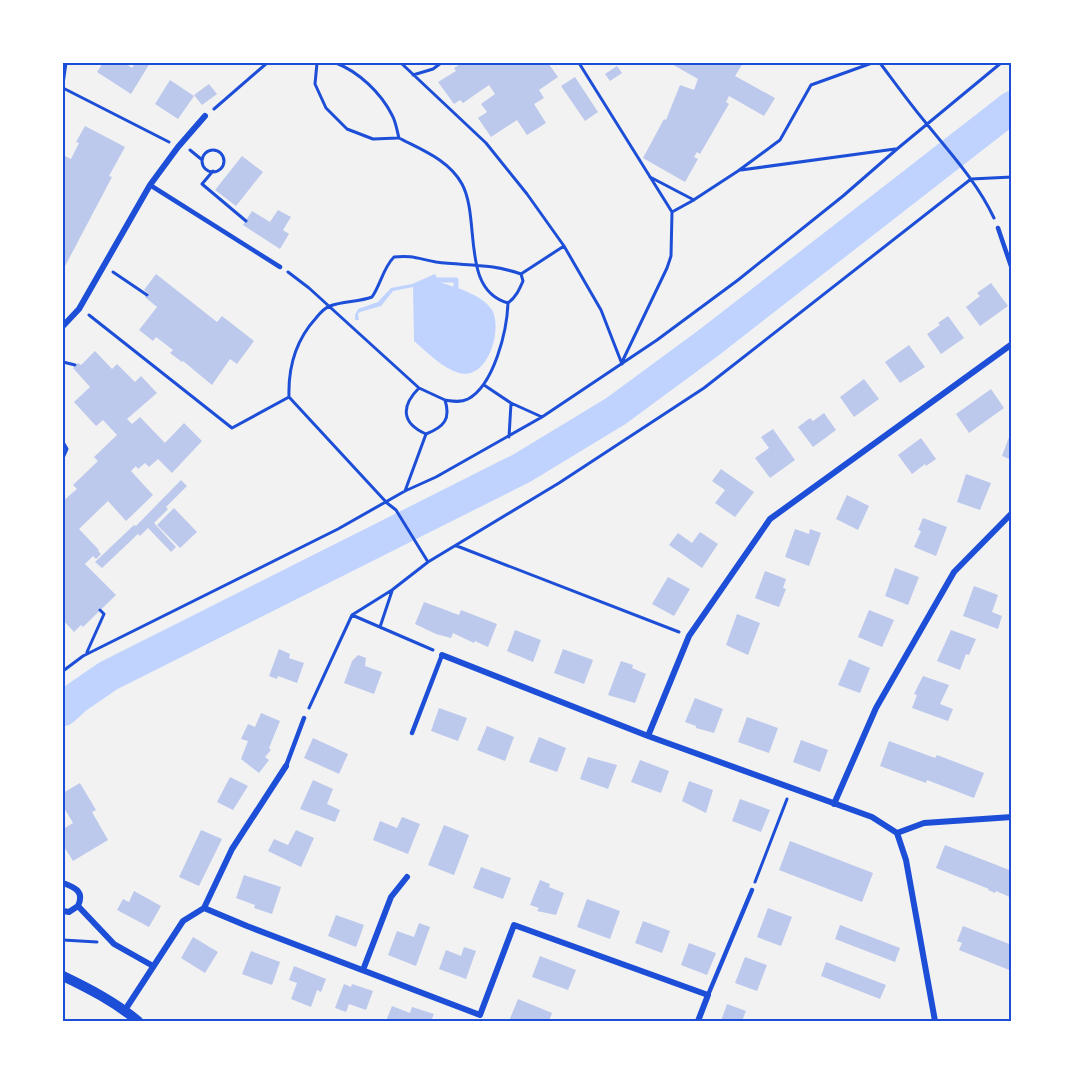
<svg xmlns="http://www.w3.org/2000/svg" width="1075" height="1084" viewBox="0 0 1075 1084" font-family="'Nunito Sans',sans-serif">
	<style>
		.water { fill: #bfd3fe }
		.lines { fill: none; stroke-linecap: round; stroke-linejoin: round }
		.stream { stroke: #bfd3fe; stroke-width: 5 }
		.river { stroke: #bfd3fe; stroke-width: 32 }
		.building { fill: #bdc9ec }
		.path { stroke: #1d4ed8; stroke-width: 3 }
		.service { stroke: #1d4ed8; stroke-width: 4.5 }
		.minor { stroke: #1d4ed8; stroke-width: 6 }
		.tertiary { stroke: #1d4ed8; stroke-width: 10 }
		.neatline { fill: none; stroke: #1d4ed8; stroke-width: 2 }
	</style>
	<rect width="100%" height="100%" fill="#f2f2f2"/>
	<path class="water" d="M435,274l4,8c16,5 44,13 53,28 11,19 -4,71 -33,63 -18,-6 -31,-20 -45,-32l-1,-54 -20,4 -12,15 -21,6 -2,2 1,6h-4v-5l3,-6 20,-7 13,-14 21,-4z"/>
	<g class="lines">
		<path class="stream" d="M431,280h25v8"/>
		<path class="river" d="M63,710l13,-12 32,-22 414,-208 94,-57 95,-70 301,-234"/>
	</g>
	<path class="building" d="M103,63h22l7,5 3,-5h15l-19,31 -34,-22z
		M462,63h86l10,14 -19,13 5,8 -10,6 12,19 -19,12 -10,-15 -26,17 -13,-19 9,-6 -6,-8 14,-10 -6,-9 -26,18 -3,-3 -6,4 -16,-22 18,-11 -2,-3z
		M670,63h73l-8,13 40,22 -11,18 -35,-20 -3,6 3,2 -29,50 -3,-2 -3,5 4,2 -13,23 -42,-24 21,-39 2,1 14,-35 14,5 4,-11z
		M617,66l5,7 -12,8 -5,-7z
		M575,77l23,35 -13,9 -24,-35z
		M170,80l24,16 -16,23 -23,-15z
		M209,84l8,10 -15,11 -8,-10z
		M85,126l40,21 -16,29 3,1 -49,93v-115l8,4 8,-16 -3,-1z
		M242,156l21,16 -27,34 -21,-16z
		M278,210l13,7 -8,13 6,4 -9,15 -37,-24 9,-14 18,11z
		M156,274l61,48 5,-6 32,25 -17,23 -7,-5 -18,26 -29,-24 -1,1 -12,-9 3,-3 -17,-13 -3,4 -14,-11 18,-23 -12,-10 3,-4 -4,-3z
		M991,283l17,23 -28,20 -14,-19 14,-11 -3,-3z
		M948,316l16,22 -23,16 -14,-20 13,-9 -2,-2z
		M909,345l16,22 -25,16 -15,-21z
		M95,351l17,18 5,-5 18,18 6,-6 16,17 -30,26 5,5 8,-7 25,26 19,-20 18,18 -30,32 -14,-14 -9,8 -4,-4 -7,6 -2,-3 -5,5 22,24 -27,26 -18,-20 -29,28 20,21 -1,1 3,3 -5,5 -3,-3 -8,8 31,31 -33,32 -2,-2 -7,7 -11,-12v-119l14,-12 -4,-4 25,-24 -4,-4 23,-22 -14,-15 -7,6 -22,-24 16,-15 -17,-19 5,-5 3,2z
		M864,379l15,20 -25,18 -14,-20z
		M991,389l13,19 -35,25 -13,-19z
		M824,413l12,17 -23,17 -15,-20 12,-9 3,3z
		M773,429l22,31 -25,18 -15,-20 14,-10 -8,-11z
		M1012,429v31l-10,-4z
		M921,438l15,21 -10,7 -1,-2 -13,10 -14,-19z
		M721,469l33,23 -19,25 -20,-14 10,-13 -13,-9z
		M966,474l25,9 -11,27 -23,-8z
		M181,480l6,6 -21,21 2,2 -14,14 22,24 -5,5 -23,-24 -8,8 -2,-2 -36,34 -7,-6 39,-37 2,1z
		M847,495l22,11 -11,24 -22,-11z
		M174,508l23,24 -17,16 -23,-23z
		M923,518l24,9 -11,29 -22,-9 7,-16 -3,-1z
		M795,529l14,5 1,-5 11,4 -12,33 -24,-9z
		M700,532l18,12 -16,24 -33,-23 9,-12 14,10z
		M895,568l24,9 -11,28 -23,-9z
		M765,571l21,8 -3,9 3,1 -7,18 -24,-9z
		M668,577l22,12 -16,27 -22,-12z
		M974,586l24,9 -6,17 10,4 -4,13 -35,-13z
		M424,602l35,13 2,-5 36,14 -9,23 -13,-6 -1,2 -21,-10 -2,5 -15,-4 -21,-10z
		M869,610l25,10 -12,27 -24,-10z
		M737,614l23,9 -12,32 -22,-10z
		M515,630l26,10 -8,22 -26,-11z
		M951,630l25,9 -7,16 -3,-1 -6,16 -23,-9z
		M279,649l11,5 -1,4 15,5 -7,20 -19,-7 -1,3 -8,-3z
		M563,649l30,11 -9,24 -30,-11z
		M358,655l8,3 -1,8 17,6 -8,22 -30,-11 8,-22z
		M849,659l21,9 -10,25 -22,-8z
		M621,661l12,4 -1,3 14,6 -11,29 -27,-8z
		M923,676l26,9 -9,19 13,5 -5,12 -36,-13 5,-13 -3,-1z
		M695,698l28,11 -9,24 -18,-5v-2l-11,-4z
		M439,708l28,10 -9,23 -27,-10z
		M261,713l19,8 -11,27 2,2 -6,7 4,3 -10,13 -18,-14 7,-18 -7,-2 7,-15 7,3z
		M747,717l31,11 -9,25 -31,-11z
		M487,726l27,11 -9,24 -28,-11z
		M539,737l27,11 -9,24 -28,-10z
		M313,738l35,16 -9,20 -35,-16z
		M801,740l27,10 -8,22 -27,-10z
		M889,741l46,17 2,-3 47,18 -10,25 -47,-18 -1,3 -46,-17z
		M588,757l29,8 -9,24 -28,-10z
		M640,760l29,11 -8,22 -30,-11z
		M230,777l18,9 -15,24 -16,-8z
		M313,780l20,9 -6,15 13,6 -5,12 -35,-13z
		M689,781l24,9 -7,23 -24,-12z
		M80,783l16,27 -4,2 16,28 -35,21 -10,-16v-16l10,-6 -10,-17v-13z
		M740,799l30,11 -9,22 -29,-11z
		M402,817l18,7 -12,30 -35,-14 7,-19 17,7z
		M444,825l25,10 -15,40 -26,-10z
		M201,830l21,9 -23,47 -20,-9z
		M296,830l18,8 -13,29 -33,-16 6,-12 14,6z
		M790,841l83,32 -11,29 -83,-32z
		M945,845l67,26v27l-16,-7 -1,2 -7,-3 1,-1 -53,-21z
		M481,867l30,11 -8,21 -30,-11z
		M244,875l37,12 -9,27 -18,-6 1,-3 -19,-7z
		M540,880l10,4 -1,3 15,6 -8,22 -19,-4 2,-3 -9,-3z
		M134,891l27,15 -12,21 -32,-17 6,-11 6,3z
		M587,899l33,12 -10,28 -33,-12z
		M768,908l24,9 -11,29 -24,-9z
		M336,915l28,10 -8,22 -28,-11z
		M643,921l27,10 -8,22 -27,-10z
		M419,923l11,4 -14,39 -28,-11 9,-24 17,6z
		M840,925l60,23 -5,14 -60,-23z
		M963,926l49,19v26l-53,-21 3,-7 -5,-2z
		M193,937l25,15 -13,21 -24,-15z
		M689,943l27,10 -9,22 -26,-10z
		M464,947l12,4 -10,28 -27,-10 7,-19 15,6z
		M251,951l29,11 -8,23 -30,-11z
		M540,956l36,14 -8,20 -36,-13z
		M745,957l22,8 -10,26 -22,-8z
		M826,962l60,23 -6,14 -59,-23z
		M294,966l32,13 -5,13 -4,-2 -6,17 -20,-8 6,-16 -8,-3z
		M344,984l7,3 1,-3 21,7 -7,19 -17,-6 -3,8 -11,-4z
		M518,999l34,14 -3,8h-40z
		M727,1004l19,7 -4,10h-21z
		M392,1006l18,7 2,-6 22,7 -3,7h-45z"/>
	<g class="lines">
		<path class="path" d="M317,63l-2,21 11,24 21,21 26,10 25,-1
			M336,63c23,9 45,30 56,52 4,7 5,16 7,23 23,12 50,22 63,46 19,35 -2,106 46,119 -1,28 -14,82 -40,96 -8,4 -16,2 -23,1
			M401,63l85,80 41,51 37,52 37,64 21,54
			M579,63l93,149 -1,44 -4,12 -45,94
			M880,63c15,20 30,41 46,60 25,31 51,59 68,95
			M413,75l20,-6 8,-6
			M63,84l3,-21
			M63,88l106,54
			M214,109l53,-46
			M190,150l11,9
			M202 161a11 11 0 1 1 22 0a11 11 0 1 1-22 0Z
			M741,170l154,-21
			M213,171l-11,13 44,37
			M650,177l44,23
			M672,212l20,-11 46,-30 42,-31 31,-55 61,-22
			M113,272l34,23
			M288,272l21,16 110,100
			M508,303c8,-6 11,-13 15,-22l-2,-7
			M89,315l143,113 57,-31 98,106 9,7 32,52
			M63,362l12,3
			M484,385l27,18 31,14
			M419,388l26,12c6,19 -1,27 -19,34 -25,-11 -25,-28 -7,-46z
			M289,397c-1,-29 7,-57 27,-79 4,-5 8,-10 14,-12 13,-5 29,-4 42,-9 9,-13 11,-29 22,-40 18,-2 25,2 42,5 30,4 53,1 85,12l43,-28
			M509,437l2,-34
			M63,442l4,7 -4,9
			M405,491l21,-57
			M457,546l222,86
			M352,615l40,-25 36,-28 131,-79 145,-95 267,-209 41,-2
			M380,627l12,-36
			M87,652l17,-38 -4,-4
			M63,671l20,-15 255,-127 67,-38 31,-14 106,-60 115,-77 81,-60 105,-84 54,-47 104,-86
			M309,708l43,-93 81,35
			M755,882l32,-83
			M63,940l34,2"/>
		<path class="service" d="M150,185l130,82
			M998,228l14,41
			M412,733l30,-78
			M286,766l18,-48
			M708,995l44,-105"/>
		<path class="minor" d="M63,326l16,-17 71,-124 28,-38 27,-31
			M442,655l206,81 224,81 25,16 9,27 29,161
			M648,736l41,-100 81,-117 242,-175
			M834,804l42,-96 78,-136 58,-59
			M897,833l27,-10 88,-6
			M63,883c11,4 22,8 15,23l36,38 39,22
			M204,908l43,18 233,89 34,-90 194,70 -10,26
			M63,911l6,1 9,-6
			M363,970l28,-73 16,-20
			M125,1010l58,-89 21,-13 28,-59 54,-83"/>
		<path class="tertiary" d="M63,976c27,13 52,26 75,45"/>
	</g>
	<rect width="1075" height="1084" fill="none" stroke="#ffffff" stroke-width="129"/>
	<rect x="64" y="64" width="946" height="956" class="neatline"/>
</svg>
